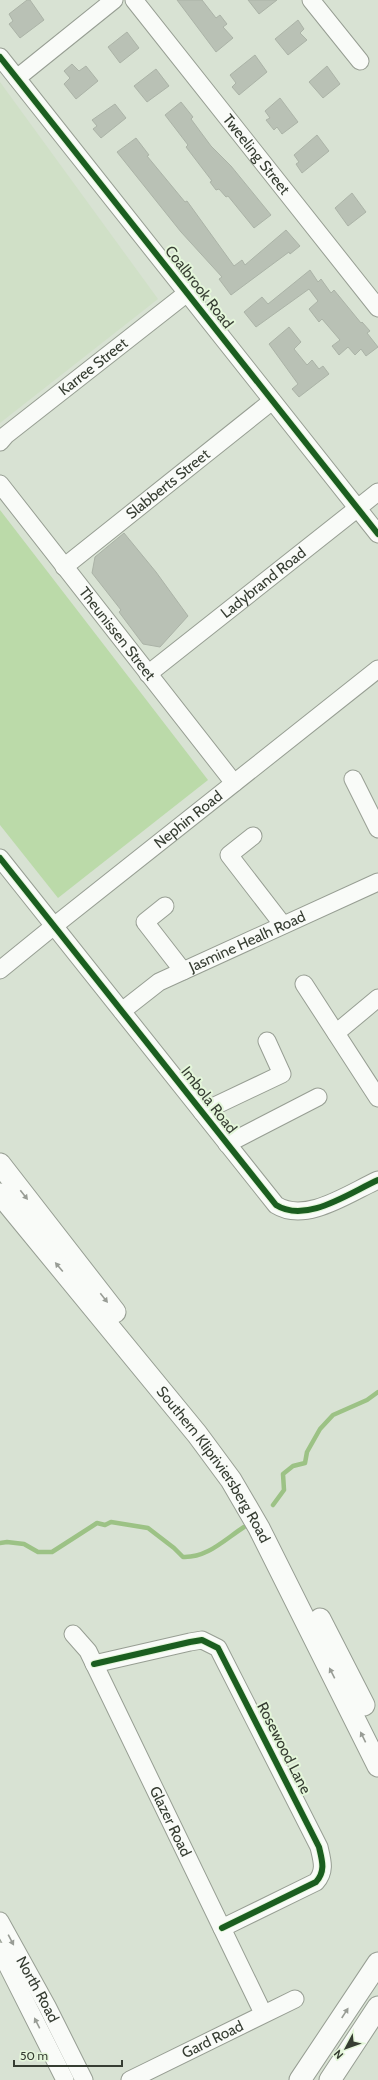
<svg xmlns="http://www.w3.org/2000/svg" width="378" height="2080" viewBox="0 0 378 2080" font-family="Cabin,sans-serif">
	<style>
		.built { fill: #d0e0c7 }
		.green { fill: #bbdaa9 }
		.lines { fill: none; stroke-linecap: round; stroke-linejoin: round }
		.stream { stroke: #9cc285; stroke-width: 4.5 }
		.building { fill: #b9c1b5; stroke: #abb3a7 }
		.minor-casing { stroke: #979e93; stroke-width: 19 }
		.major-casing { stroke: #979e93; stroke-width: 23 }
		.minor { stroke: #f9fbf8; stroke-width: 17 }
		.major { stroke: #f9fbf8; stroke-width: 21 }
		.cycleway-casing { stroke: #e4f6da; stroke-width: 8 }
		.cycleway { stroke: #1b5e20; stroke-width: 6 }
		.oneway { fill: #989c95 }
		.labels { text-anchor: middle; stroke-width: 4; stroke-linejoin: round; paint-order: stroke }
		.street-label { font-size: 15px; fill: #363d32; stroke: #e4f6da }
	</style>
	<rect width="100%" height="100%" fill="#d8e2d3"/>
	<path class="built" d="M0,82l158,217 -158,124z"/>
	<path class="green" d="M0,510l208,270 -150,118 -58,-73z"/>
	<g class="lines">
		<path class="stream" d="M273,1505l11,-15 -1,-16 10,-8 12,-3 2,-11 13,-23 13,-14 34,-15 11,-8
			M0,1543l7,-1 17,2 14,8h14l45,-29 8,2 6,-3 37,6 26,20 9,9c24,1 41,-17 61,-30"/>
	</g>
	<path class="building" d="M27,0h3l14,20 -24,18 -11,-14 4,-3 -4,-7z
		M177,0h25l14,18 4,-3 7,9 -4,3 10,11 -17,14z
		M248,0h29l-18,14z
		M298,20l6,9 -4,4 7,7 -19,15 -13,-16z
		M127,32l12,16 -19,15 -12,-16z
		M255,55l12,17 -28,23 -7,-8 4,-4 -6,-8z
		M72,64l7,7 7,-5 12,15 -22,18 -12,-15 6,-6 -6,-7z
		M327,66l13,18 -17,14 -14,-16z
		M156,69l13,17 -22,16 -13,-16z
		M280,98l18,24 -16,12 -5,-7 -3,3 -8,-10 4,-2 -5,-7z
		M181,102l12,15 -2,2 20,27 20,20 40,49 -17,13 -26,-32 -2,1 -7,-8 -3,1 -6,-8 2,-1 -26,-34 2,-2 -23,-30z
		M115,104l11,14 -25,20 -8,-9 4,-3 -5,-6z
		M317,135l12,16 -27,22 -6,-9 3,-2 -5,-7z
		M136,138l13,17 -2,1 38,46 2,-1 47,65 8,-6 3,5 41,-35 14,16 -10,8 -1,-2 -58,43 -12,-16 3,-2 -41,-45 -64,-80z
		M352,193l14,19 -18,14 -13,-18z
		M310,270l8,12 3,-3 10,14 3,-3 27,33 1,-1 8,9 -3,2 11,14 -12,9 -5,-7 -6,6 -7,-8 -9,8 -7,-9 8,-6 -18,-21 -3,3 -10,-13 9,-8 -9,-12 -53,38 -12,-15 18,-15 6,7z
		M289,327l12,15 -7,7 13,16 5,-5 7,9 4,-3 6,8 -30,23 -7,-8 6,-5 -29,-40z
		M124,533l32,39 32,44 -28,31 -17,-3 -24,-32 2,-2 -29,-37 3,-16z"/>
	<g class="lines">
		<defs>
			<g id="minor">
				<path id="s1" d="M134,0l244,308"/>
				<path d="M311,0l49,61"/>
				<path d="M0,57l378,477"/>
				<path d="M17,78l97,-78"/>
				<path id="s2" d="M0,442l6,-7 181,-142"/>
				<path id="s3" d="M0,484l234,299"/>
				<path id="s4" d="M64,567l208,-166"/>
				<path id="s5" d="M148,674l230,-182"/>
				<path d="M353,779l25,50"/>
				<path d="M253,836l-24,19 54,70"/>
				<path d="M0,858l276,347c30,19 73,-12 102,-25"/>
				<path d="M165,906l-20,16 38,49"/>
				<path id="s6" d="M0,970l54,-44 324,-257"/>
				<path d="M304,984l74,114"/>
				<path id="s7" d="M122,1011l37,-29 219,-100"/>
				<path d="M336,1033l42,-35"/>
				<path d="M202,1112l80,-38 -15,-33"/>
				<path d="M227,1144l91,-47"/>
				<path id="s8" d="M73,1634l15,17 175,362"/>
				<path d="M94,1664l96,-22 12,-2 16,8 101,199c3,13 7,24 -3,35l-94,46"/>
				<path id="s9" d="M0,1921l47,85 37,74"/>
				<path d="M0,1951l65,129"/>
				<path id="s10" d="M130,2080l165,-81"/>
			</g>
			<g id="major">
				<path d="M0,1164l115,148"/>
				<path id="s11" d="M0,1194l197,240 34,46 28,48 119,238"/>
				<path d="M320,1619l44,86"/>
				<path d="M300,2080l78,-117"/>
				<path d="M330,2080l48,-73"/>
			</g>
		</defs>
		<use href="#minor" class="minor-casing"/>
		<use href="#major" class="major-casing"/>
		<use href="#minor" class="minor"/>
		<use href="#major" class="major"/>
		<defs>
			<path id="cycleway" d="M0,57l378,477
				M0,858l276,347c30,19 73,-12 102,-25
				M94,1664l96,-22 12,-2 16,8 101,199c3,13 7,24 -3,35l-94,46"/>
		</defs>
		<use href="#cycleway" class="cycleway-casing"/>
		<use href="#cycleway" class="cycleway"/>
	</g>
	<defs><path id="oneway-solid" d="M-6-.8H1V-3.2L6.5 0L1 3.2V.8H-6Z"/></defs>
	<g class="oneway">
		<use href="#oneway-solid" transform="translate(24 1195) rotate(52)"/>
		<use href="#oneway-solid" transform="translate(59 1267) rotate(-130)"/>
		<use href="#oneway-solid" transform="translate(104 1298) rotate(52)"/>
		<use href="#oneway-solid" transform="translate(332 1673) rotate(-117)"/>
		<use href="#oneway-solid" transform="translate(363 1737) rotate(-116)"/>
		<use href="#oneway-solid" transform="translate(11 1940) rotate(62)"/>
		<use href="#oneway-solid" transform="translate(345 2013) rotate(-57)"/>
		<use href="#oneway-solid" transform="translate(37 2023) rotate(-117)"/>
	</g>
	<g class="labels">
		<g class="street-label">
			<text dy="5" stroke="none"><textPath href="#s1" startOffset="197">Tweeling Street</textPath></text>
			<text transform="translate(199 287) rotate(52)" y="5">Coalbrook Road</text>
			<text dy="5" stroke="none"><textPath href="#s2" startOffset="120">Karree Street</textPath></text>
			<text dy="5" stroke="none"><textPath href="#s4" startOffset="133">Slabberts Street</textPath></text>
			<text dy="5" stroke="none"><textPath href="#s5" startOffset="147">Ladybrand Road</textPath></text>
			<text dy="5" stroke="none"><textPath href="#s3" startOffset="190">Theunissen Street</textPath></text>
			<text dy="5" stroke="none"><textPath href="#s6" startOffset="241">Nephin Road</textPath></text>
			<text dy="5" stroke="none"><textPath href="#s7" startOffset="144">Jasmine Healh Road</textPath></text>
			<text transform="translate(209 1100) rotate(52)" y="5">Imbola Road</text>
			<text dy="5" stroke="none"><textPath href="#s11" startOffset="345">Southern Klipriviersberg Road</textPath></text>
			<text transform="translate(284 1748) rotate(63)" y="5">Rosewood Lane</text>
			<text dy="5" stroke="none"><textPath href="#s8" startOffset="212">Glazer Road</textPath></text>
			<text dy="5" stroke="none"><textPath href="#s9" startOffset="78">North Road</textPath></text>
			<text dy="5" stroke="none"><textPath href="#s10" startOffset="92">Gard Road</textPath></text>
		</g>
	</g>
	<g transform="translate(346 2048) rotate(229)" stroke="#e4f6da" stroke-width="3" paint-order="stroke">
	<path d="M0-3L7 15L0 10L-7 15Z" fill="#363d32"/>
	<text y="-6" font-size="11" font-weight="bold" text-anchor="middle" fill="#363d32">N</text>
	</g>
	<path d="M14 2060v6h108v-6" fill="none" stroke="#363d32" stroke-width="2"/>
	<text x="20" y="2060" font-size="12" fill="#363d32" stroke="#e4f6da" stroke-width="3" paint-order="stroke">50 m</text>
</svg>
